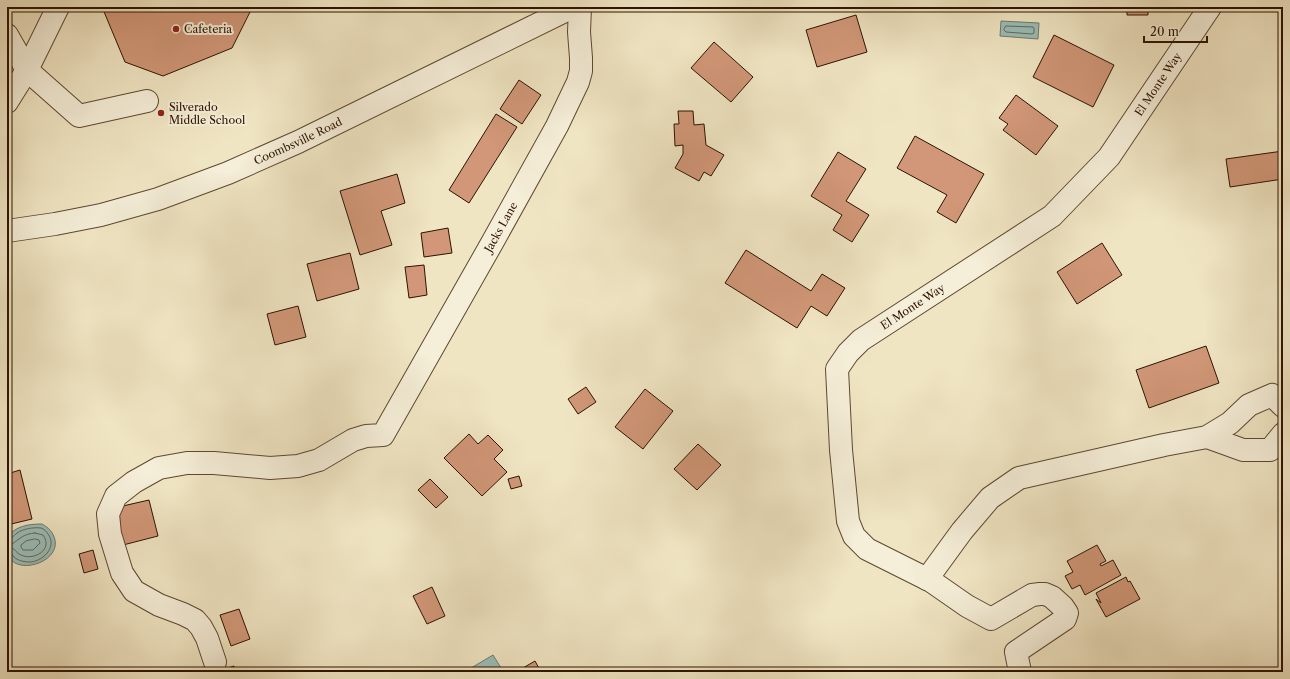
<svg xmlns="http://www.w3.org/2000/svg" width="1290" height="679" viewBox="0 0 1290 679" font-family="'Libre Caslon Text',serif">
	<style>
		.water { fill: #9bbeb9; stroke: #6f7a6f }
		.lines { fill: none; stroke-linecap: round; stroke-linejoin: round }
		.shore { stroke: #64685c; stroke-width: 1 }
		.building { fill: #d19778; stroke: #2c1300 }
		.minor-casing { stroke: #5d4831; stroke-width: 24 }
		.minor { stroke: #f5eed8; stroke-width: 22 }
		.poi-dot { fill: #8f2418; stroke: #f5eed8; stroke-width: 1.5 }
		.labels { text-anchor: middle; stroke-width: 4; stroke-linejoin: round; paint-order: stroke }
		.poi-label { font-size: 11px; fill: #2c1300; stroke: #f5eed8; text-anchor: start }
		.street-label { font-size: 11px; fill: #2c1300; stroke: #f5eed8 }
	</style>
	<rect width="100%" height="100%" fill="#f0e5c3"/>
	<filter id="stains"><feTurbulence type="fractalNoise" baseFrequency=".005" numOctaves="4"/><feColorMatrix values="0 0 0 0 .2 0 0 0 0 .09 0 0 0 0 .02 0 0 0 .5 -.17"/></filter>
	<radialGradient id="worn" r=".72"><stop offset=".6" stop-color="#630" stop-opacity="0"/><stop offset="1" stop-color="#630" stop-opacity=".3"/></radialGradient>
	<path class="water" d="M1001,21l38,2 -1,16 -38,-3z
		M42,524c7,4 11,8 13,16 5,23 -41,37 -48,13 -1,-4 0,-11 0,-16 9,-11 21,-13 35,-13z
		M493,655l8,13 -6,4h-28l-1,-1z"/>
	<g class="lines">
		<path class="shore" d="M1006,26l27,1 1,1v5l-2,1 -26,-2 -2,-2z
			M35,533l8,2c11,15 -10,26 -22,20 -4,-1 -6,-6 -10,-8l1,-3c9,-6 11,-10 23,-11z
			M35,539l4,1 1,3 -7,7h-10l-2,-3v-2l5,-4z
			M7,540c5,-1 6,-4 10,-7 6,-4 16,-6 24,-5 3,1 5,3 7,6 9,12 -3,26 -17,28 -6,0 -13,-1 -17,-5 -3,-4 -3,-5 -7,-5"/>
	</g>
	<path class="building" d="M102,7h147l2,3 -19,38 -69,28 -38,-14z
		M895,7h57v1h-57z
		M1127,7h21v8h-21z
		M856,15l11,37 -50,15 -11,-37z
		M1054,35l60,30 -21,42 -60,-30z
		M714,42l39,35 -22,25 -40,-34z
		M519,80l22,15 -19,29 -22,-15z
		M1016,95l42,31 -22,29 -33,-25 5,-6 -9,-6z
		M678,111h15l1,14 10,-1 2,21 18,10 -13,21 -7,-4 -5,9 -24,-13 8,-14v-9l-8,1 -1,-22h5z
		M496,114l21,13 -48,76 -20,-13z
		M915,136l69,38 -28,49 -19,-11 10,-17 -50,-27z
		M1283,151v28l-53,8 -4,-28z
		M838,152l28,17 -20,32 23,14 -17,27 -19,-12 9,-15 -31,-19z
		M397,174l8,29 -24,8 11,34 -32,10 -20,-64z
		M448,228l4,25 -28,4 -3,-24z
		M1102,243l20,32 -45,29 -20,-32z
		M746,250l65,41 11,-17 23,14 -18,28 -16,-10 -14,22 -72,-45z
		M350,253l9,36 -42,12 -10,-37z
		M424,265l3,30 -18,3 -4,-31z
		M298,306l8,31 -31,8 -8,-31z
		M1206,346l13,37 -70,25 -13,-38z
		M586,387l10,15 -18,12 -10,-15z
		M645,389l28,22 -30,38 -28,-22z
		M469,434l9,10 10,-9 15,15 -9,9 13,13 -25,24 -38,-38z
		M698,444l23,21 -24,25 -23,-21z
		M20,470l12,49 -25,6v-51z
		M519,476l3,10 -11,3 -3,-10z
		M430,479l18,18 -12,11 -18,-18z
		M149,500l9,36 -35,9 -9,-37z
		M1097,545l9,16 -6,3 1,2 12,-6 8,15 -36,20 -5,-10 -8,4 -7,-13 8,-4 -6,-11z
		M93,550l5,19 -14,4 -5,-19z
		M1126,577l2,5 2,-1 10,18 -34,18 -10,-18 5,4 -5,-10z
		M432,587l13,29 -18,8 -14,-28z
		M239,609l11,30 -19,7 -11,-31z
		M535,661l6,11h-25z
		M234,666l2,6h-20z"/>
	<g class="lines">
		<defs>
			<g id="minor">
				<path d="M7,35l20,35 52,46 68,-15"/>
				<path d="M7,102l20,-32 31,-63"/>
				<path id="s1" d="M7,231l48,-7 46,-9 57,-16 70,-26 70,-31 275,-135"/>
				<path d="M1207,437l36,13h27l13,-16"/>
				<path d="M927,579l35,-48 28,-33 29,-20 145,-33 43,-8 23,-14 19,-18 23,-10 11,11"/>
				<path id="s2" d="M215,662l-8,-24 -6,-11 -6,-7 -12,-6 -24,-9 -25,-14 -12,-18 -12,-39 -2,-20 8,-18 18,-14 25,-14 28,-5h27l56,5 28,-2 21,-6 34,-20 13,-4 17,-1 109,-192 65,-117 21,-44 3,-11v-13l-2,-26 1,-25"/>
				<path id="s3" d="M1020,672l-4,-20 49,-33 2,-6 -4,-6 -11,-10 -7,-3h-5l-8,1 -41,24 -24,-13 -36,-25 -64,-32 -13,-13 -6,-15 -7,-71 -4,-81 11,-16 13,-13 191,-124 57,-59 101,-150"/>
			</g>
		</defs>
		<use href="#minor" class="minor-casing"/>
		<use href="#minor" class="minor"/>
	</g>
	<g class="poi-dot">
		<circle cx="176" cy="29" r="4"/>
		<circle cx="161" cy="113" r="4"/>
	</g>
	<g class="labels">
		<g class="poi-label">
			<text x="184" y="33">Cafeteria</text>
			<text x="169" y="111">Silverado<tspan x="169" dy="13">Middle School</tspan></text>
		</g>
		<g class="street-label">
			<text dy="4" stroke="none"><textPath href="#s3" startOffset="941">El Monte Way</textPath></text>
			<text dy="4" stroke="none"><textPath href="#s1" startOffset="306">Coombsville Road</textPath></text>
			<text dy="4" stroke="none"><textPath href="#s2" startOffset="739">Jacks Lane</textPath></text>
			<text dy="4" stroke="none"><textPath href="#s3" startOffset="605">El Monte Way</textPath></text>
		</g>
	</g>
	<rect width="1290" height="679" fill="none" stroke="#f0e5c3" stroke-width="24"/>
	<rect x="8" y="8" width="1274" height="663" fill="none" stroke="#2c1300" stroke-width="2"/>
	<rect x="12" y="12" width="1266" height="655" fill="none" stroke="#2c1300"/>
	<path d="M1144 36v6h63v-6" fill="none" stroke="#2c1300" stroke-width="2"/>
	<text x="1150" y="36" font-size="12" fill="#2c1300" stroke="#f5eed8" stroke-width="3" paint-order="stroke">20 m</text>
	<rect width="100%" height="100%" filter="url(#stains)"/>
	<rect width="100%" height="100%" fill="url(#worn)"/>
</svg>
